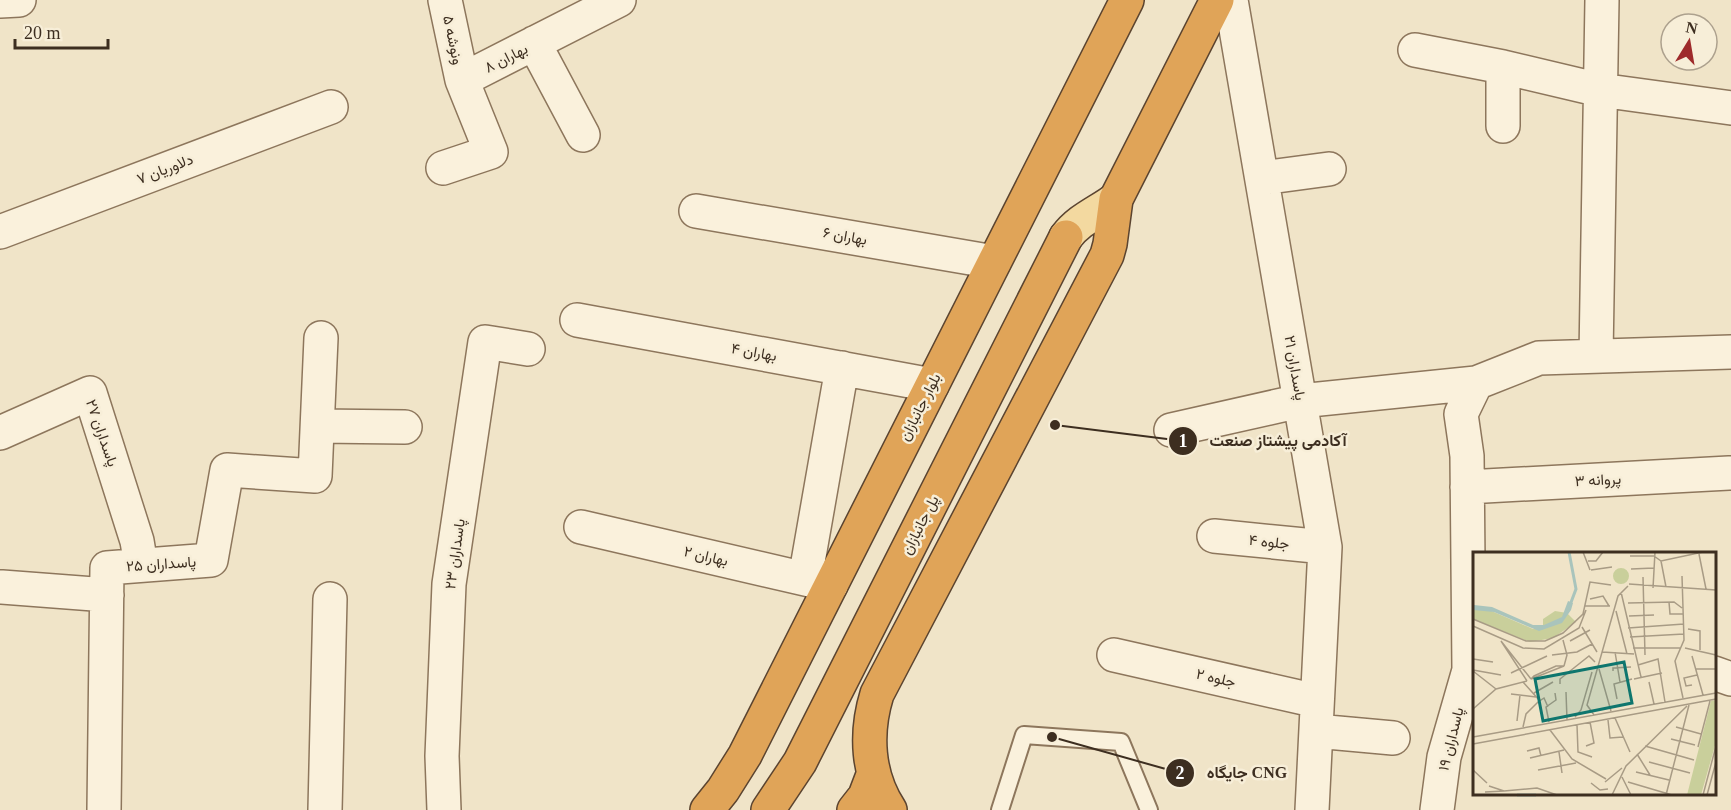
<svg xmlns="http://www.w3.org/2000/svg" width="1731" height="810" viewBox="0 0 1731 810" font-family="'Times New Roman',Vazirmatn,serif">
	<style>
		.lines { fill: none; stroke-linecap: round; stroke-linejoin: round }
		.lane-casing { stroke: #8d765c; stroke-width: 20 }
		.street-casing { stroke: #8d765c; stroke-width: 36 }
		.primary-casing { stroke: #5b4430; stroke-width: 36 }
		.highway-casing { stroke: #5b4430; stroke-width: 36 }
		.lane { stroke: #faf1dc; stroke-width: 16 }
		.street { stroke: #faf1dc; stroke-width: 33 }
		.primary { stroke: #f3d9a0; stroke-width: 33 }
		.highway { stroke: #e0a458; stroke-width: 33 }
		.labels { text-anchor: middle; stroke-width: 5; stroke-linejoin: round; paint-order: stroke }
		.street-label { font-size: 15px; fill: #3d2e20; stroke: #f7eed8 }
		.inset-river { fill: none; stroke: #a9c4bc; stroke-width: 3 }
		.inset-road { fill: none; stroke: #a89b85; stroke-width: 1.5 }
		.view { fill: #0f766e; fill-opacity: 0.15; stroke: #0f766e; stroke-width: 3 }
		.inset-edge { fill: none; stroke: #3d2e20; stroke-width: 3 }
		.leader { fill: none; stroke: #3d2e20; stroke-width: 2 }
		.callout-dot { fill: #3d2e20; stroke: #f7eed8; stroke-width: 2 }
		.mark-label { font-size: 18px; text-anchor: middle; font-weight: bold; fill: #fff }
		.callout-label { font-size: 16px; text-anchor: middle; font-weight: bold; fill: #3d2e20; stroke: #f7eed8; stroke-width: 5; stroke-linejoin: round; paint-order: stroke }
	</style>
	<rect width="100%" height="100%" fill="#f0e4c8"/>
	<g class="lines">
		<defs>
			<path id="lane" d="M1000,810l24,-75 97,7 28,68"/>
			<path id="street" d="M445,0l17,80
				M1231,0l94,547 -13,263
				M0,1l19,-1
				M534,43l49,92
				M1415,50l88,17
				M1503,126v-59l97,23 131,18
				M443,168l48,-16 -29,-72 157,-80
				M1262,178l67,-9
				M696,211l298,51
				M0,232l331,-125
				M577,320l355,65
				M1596,356l6,-356
				M318,426l87,1
				M1171,430l129,-29 176,-18
				M0,433l90,-40 47,148 4,24
				M1467,487l262,-14
				M581,527l250,58
				M1214,536l111,11
				M805,579l37,-211
				M2,587l105,8
				M1114,655l203,46
				M1714,673l17,6
				M1316,731l77,7
				M104,810l3,-242 104,-8 16,-90 88,6 6,-138
				M325,810l5,-211
				M444,810l-2,-54 7,-172 36,-242 43,7
				M1437,810l7,-53 25,-87 -2,-214 -6,-42 15,-31 63,-25 192,-6"/>
			<path id="primary" d="M1066,237c13,-18 33,-25 50,-38"/>
			<path id="highway" d="M707,810l16,-20 22,-35 382,-755
				M768,810l32,-48 266,-525
				M854,810l11,-14 8,-21
				M890,810c-23,-35 -25,-77 -13,-116l230,-439 3,-11 6,-45 101,-199"/>
		</defs>
		<use href="#lane" class="lane-casing"/>
		<use href="#street" class="street-casing"/>
		<use href="#primary" class="primary-casing"/>
		<use href="#highway" class="highway-casing"/>
		<use href="#lane" class="lane"/>
		<use href="#street" class="street"/>
		<use href="#primary" class="primary"/>
		<use href="#highway" class="highway"/>
	</g>
	<g class="labels">
		<g class="street-label">
			<text transform="translate(453 40) rotate(78)" y="5">ونوشه ۵</text>
			<text transform="translate(506 58) rotate(-27)" y="5">بهاران ۸</text>
			<text transform="translate(165 169) rotate(-21)" y="5">دلاوریان ۷</text>
			<text transform="translate(845 236) rotate(10)" y="5">بهاران ۶</text>
			<text transform="translate(754 352) rotate(10)" y="5">بهاران ۴</text>
			<text transform="translate(1295 368) rotate(80)" y="5">پاسداران ۲۱</text>
			<text transform="translate(920 407) rotate(-63)" y="5">بلوار جانبازان</text>
			<text transform="translate(102 433) rotate(71)" y="5">پاسداران ۲۷</text>
			<text transform="translate(1598 480) rotate(-3)" y="5">پروانه ۳</text>
			<text transform="translate(920 525) rotate(-63)" y="5">پل جانبازان</text>
			<text transform="translate(1269 542) rotate(6)" y="5">جلوه ۴</text>
			<text transform="translate(455 554) rotate(-82)" y="5">پاسداران ۲۳</text>
			<text transform="translate(706 556) rotate(13)" y="5">بهاران ۲</text>
			<text transform="translate(161 564) rotate(-4)" y="5">پاسداران ۲۵</text>
			<text transform="translate(1216 678) rotate(13)" y="5">جلوه ۲</text>
			<text transform="translate(1451 739) rotate(-76)" y="5">پاسداران ۱۹</text>
		</g>
	</g>
	<g transform="translate(1473 552)">
		<rect width="243" height="243" fill="#f0e4c8"/>
		<path d="M140 24a8 8 0 1 1 16 0a8 8 0 1 1-16 0ZM7,54l53,23 10,-1v-9l12,-8 12,2 9,9 -23,16 -23,4 -57,-23v-12zM243,148v42l-15,53h-14l24,-94z" fill="#c9cf9b"/>
		<path d="M95,49l5,2 -2,7 -9,13 -23,8 -45,-19 -21,-2 1,-5 18,2 41,18h11l18,-8z" fill="#a9c4bc"/>
		<path class="inset-river" d="M96,0l7,37 -6,16M44,243h19"/>
		<path class="inset-road" d="M110,0l7,18M226,2l7,35M157,4h24M181,4l7,5 42,-9M115,9h8l7,-9M188,9l5,26M158,17l23,-1M118,18l21,-3M209,24l2,64 -9,21 8,37M170,25l2,78M156,32l87,6M180,36l2,-36M148,40l20,85M117,47l13,-3 6,10M196,50l1,12h13M155,51l46,-1 8,6M112,54h25M143,59l11,43M156,64l25,-1M0,67l53,22h19l18,-8 20,-19 7,-32 21,3M0,74l50,22 21,1 35,-21 7,-18M109,75l15,25M155,76l56,-4M215,77l12,2v19M157,85l54,-3M90,88l4,15 -3,11M97,89l20,-11M160,96h48M212,96l31,7M129,100l32,2M142,100l5,30M79,103l25,-3 15,-8M219,104l11,39M0,107l20,3M165,113l20,-6 7,43M83,114h8l-33,13 3,-3zM126,117l12,42M223,117h20M0,118l28,5M0,119l23,18M140,119v-3l18,-1M38,121l36,-17M161,127l28,-6M54,129l-26,-40 30,38M50,130l17,19M176,130l5,22M87,132v-5l29,-23 6,6M219,133l-6,1 -2,-8 13,-3M93,140l1,28M61,141l19,-11M38,142l25,3M144,147l-3,-15 18,-5M0,157l23,-20 31,-8M121,163l-7,-10 31,-109 10,-10M102,165l6,-7 11,-38M142,166l15,34M135,168l2,18 13,-1M44,169l3,-26M76,170l-3,-15 10,-7 -1,-7M104,173l1,27 14,5M50,175l3,-13 12,-12 6,-4 4,9M203,175l25,7M77,178l22,29 34,20M0,185l243,-44M198,187l24,6M0,192l243,-45M113,194l8,-3 -4,-21M172,194l49,14M225,195l12,-46M54,199l12,-3 2,8M86,200l3,21M164,202l13,21M57,206l34,-8M176,210l41,11M0,218l14,13M65,218l38,-7M163,220l33,8M149,225l9,18M132,230l17,-14M155,230l44,13M118,231l9,7 8,-1M31,239l33,-3 20,7M12,240l19,-1 -15,-5M139,243l14,-29 61,-60M193,243l23,-90M230,243l13,-49M234,243l9,-33"/>
		<path class="view" d="M151,110l8,41 -89,18 -8,-42z"/>
		<rect width="243" height="243" class="inset-edge"/>
	</g>
	<path class="leader" d="M1055 425L1183 441M1052 737L1180 773"/>
	<g class="callout-dot">
		<circle cx="1055" cy="425" r="6"/>
		<circle cx="1052" cy="737" r="6"/>
		<circle cx="1183" cy="441" r="15"/>
		<circle cx="1180" cy="773" r="15"/>
	</g>
	<g class="mark-label">
		<text x="1183" y="447">1</text>
		<text x="1180" y="779">2</text>
	</g>
	<g class="callout-label">
		<text x="1278" y="446">آکادمی پیشتاز صنعت</text>
		<text x="1247" y="778">جایگاه CNG</text>
	</g>
	<g transform="translate(1689 42) rotate(11)"><circle r="28" fill="#f7eed8" stroke="#ada18e" stroke-width="1.5"/>
	<path d="M0-4.5L10 22L0 15L-10 22Z" fill="#9e2a2b"/>
	<text y="-9" font-size="16" font-weight="bold" text-anchor="middle" fill="#3d2e20">N</text>
	</g>
	<path d="M15 39v9h93v-9" fill="none" stroke="#3d2e20" stroke-width="3"/>
	<text x="24" y="39" font-size="18" fill="#3d2e20" stroke="#f7eed8" stroke-width="4.5" paint-order="stroke">20 m</text>
</svg>
